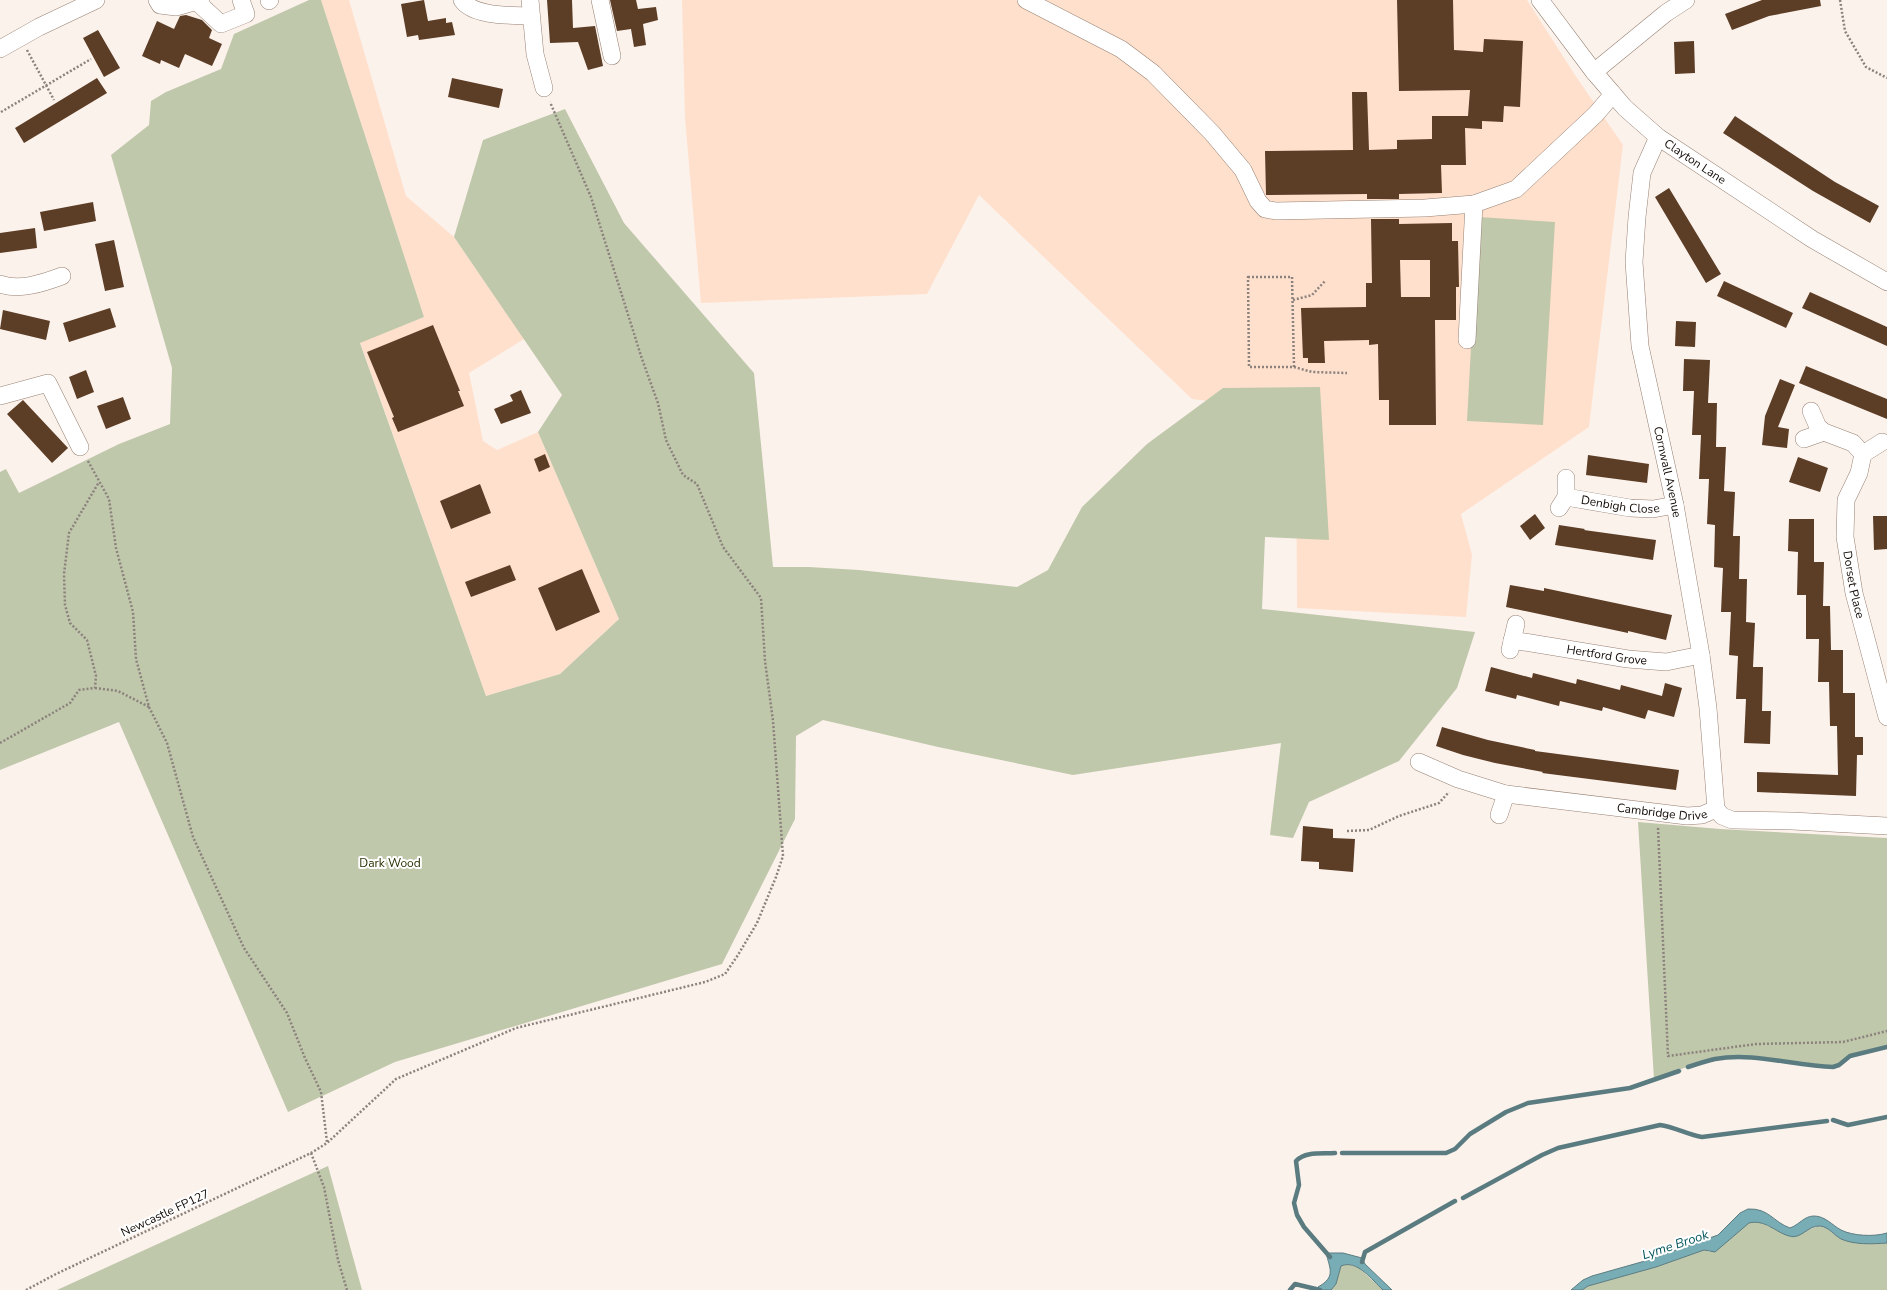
<svg xmlns="http://www.w3.org/2000/svg" width="1887" height="1290" viewBox="0 0 1887 1290" font-family="'Nunito Sans',sans-serif">
	<style>
		.built { fill: #ffe0cc }
		.green { fill: #c0c8ab }
		.water { fill: #79adb5; stroke: #5a7c81 }
		.lines { fill: none; stroke-linecap: round; stroke-linejoin: round }
		.stream { stroke: #5a7c81; stroke-width: 4.5 }
		.building { fill: #5c3d26; fill-rule: evenodd }
		.minor-casing { stroke: #968173; stroke-width: 18 }
		.path { stroke: #8b827d; stroke-width: 2.5; stroke-dasharray: 2 2; stroke-linecap: butt }
		.minor { stroke: #fff; stroke-width: 17 }
		.labels { text-anchor: middle; stroke-width: 4; stroke-linejoin: round; paint-order: stroke }
		.street-label { font-size: 12px; fill: #130b07; stroke: #fff }
		.park-label { font-size: 12px; fill: #283000; stroke: #fff }
		.water-label { font-size: 13px; font-style: italic; fill: #04555d; stroke: #fff }
	</style>
	<rect width="100%" height="100%" fill="#fcf2ec"/>
	<path class="built" d="M321,0h28l57,196 48,41 70,102 -55,34 14,68 14,9 41,-18 81,187 -59,55 -74,22 -126,-354 64,-25z
		M682,0h845l48,75 48,70 -34,282 -128,87 11,41 -6,62 -169,-9 -1,-196 -104,-13 -213,-204 -52,99 -226,9 -16,-185z"/>
	<path class="green" d="M309,0h12l103,317 -64,26 126,353 74,-22 59,-55 -81,-187 24,-37 -108,-158 29,-97 82,-31 59,114 130,150 19,194h36l50,3 158,17 31,-17 34,-63 65,-63 76,-56 97,-1 9,153 -64,-3 -3,72 213,23 -18,56 -58,73 -90,41 -16,36 -23,-3 11,-92 -208,32 -135,-28 -115,-27 -27,16 -1,83 -73,145 -327,98 -107,50 -169,-390 -119,48v-298l6,-3 13,24 100,-49 51,-20 2,-56 -61,-213 38,-30 2,-24 15,-9 55,-23 13,-35z
		M1478,217l77,5 -12,203 -76,-4z
		M1638,822l82,7 167,9v209l-37,9 -11,9 -6,2c-39,-1 -79,-15 -118,-8 -21,4 -41,13 -61,20z
		M328,1166l34,124h-305z
		M1757,1221l34,16 27,-11 9,2 14,11 14,4h32v47h-305l6,-4 68,-19 48,-17 6,2 39,-29z
		M1346,1264l12,3 25,23h-52l5,-6 5,-18z"/>
	<path class="water" d="M1748,1209c21,-1 25,13 42,19 9,-3 14,-12 24,-12 11,0 18,9 27,14 12,6 33,7 46,3v10c-15,1 -32,2 -46,-4 -7,-4 -12,-12 -21,-13 -12,-1 -19,14 -31,10 -14,-4 -24,-17 -40,-13l-34,29 -11,-2 -48,17 -68,19 -6,4h-11l12,-10 9,-4 53,-15 73,-26 22,-22z
		M1326,1253h17l19,5 3,6 27,26h-9c-11,-10 -26,-31 -42,-24l-5,18 -5,6h-12l-1,-3c18,-10 12,-18 8,-34z"/>
	<g class="lines">
		<path class="stream" d="M1688,1067c9,-3 18,-6 27,-8 39,-7 79,7 118,8l6,-2 11,-9 37,-9
			M1833,1120l15,5 39,-8
			M1342,1153h104l9,-4 15,-15 36,-22 22,-9 102,-15 49,-17
			M1463,1198l79,-43 16,-7 102,-23c15,2 28,10 42,12l125,-16
			M1330,1257l-26,-30 -7,-12 -3,-12 5,-18 -3,-24c10,-10 26,-7 39,-8
			M1362,1262l3,-10 90,-51
			M1290,1290l5,-6 25,6"/>
	</g>
	<path class="building" d="M424,0l4,21 18,-3v5l6,-1 3,13 -36,5 -1,-5 -11,2 -6,-33z
		M547,0h25l1,28 22,-2 8,40 -15,4 -10,-28 -28,1z
		M610,0h26l2,9 18,-2 2,13 -15,4 3,21 -12,2 -3,-18 -14,2z
		M1397,0h56l1,50 29,2 1,-13 39,2 -3,66 -16,-1 -1,16 -21,-1v8l-17,-1 1,37h-25l1,28 -43,1v5h-32v-5l-101,1 -1,-44 88,-1 -1,-58h15l2,58 28,-1v-9l35,-1v-23h36l2,-26 -71,1z
		M1762,0h58l1,6 -52,10 -37,14 -7,-16z
		M186,15l16,5 10,10 -3,8 13,6 -10,22 -27,-12 -6,14 -18,-8 -1,4 -18,-8 15,-35 17,8 6,-13z
		M98,30l22,38 -16,9 -21,-39z
		M1694,41l1,32 -20,1 -1,-32z
		M97,78l10,15 -83,50 -9,-15z
		M452,78l51,11 -4,19 -51,-11z
		M1735,116l100,66 44,24 -9,17 -57,-32 -90,-58z
		M1669,188l52,86 -15,9 -51,-86z
		M93,202l3,19 -52,10 -4,-19z
		M1371,219h28v5l53,-1v18h6l1,46h-3v33h-21l1,105h-47v-25h-10l-1,-56 -9,1v-5l-45,1 1,22h-17v-5h-5l-2,-50 65,-1v-24h6zM1400,260h30v37h-29z
		M35,228l2,20 -37,5v-20z
		M114,240l10,47 -19,4 -10,-47z
		M1724,281l69,32 -7,15 -69,-32z
		M1810,292l77,35v19l-85,-38z
		M110,308l6,19 -47,15 -6,-19z
		M3,310l47,11 -4,19 -46,-11z
		M1676,321l20,1 -1,25 -20,-1z
		M433,325l27,66h-2l6,15 -66,26 -6,-14 2,-1 -27,-65z
		M1684,359l26,1 -2,43h9l-1,44h10l-2,44 11,1 -2,44h7l-1,43h8l-1,43 9,1 -2,44h10l-1,44h9l-1,33 -26,-1 2,-44h-10l2,-43 -9,-1 2,-43h-10l2,-44 -9,-1 1,-42 -8,-1 2,-45h-10l2,-44h-9l2,-44h-11z
		M1806,366l81,33v20l-88,-36z
		M86,370l8,22 -17,7 -8,-22z
		M1780,379l15,6 -17,42 11,2 -2,19 -25,-3 3,-29z
		M521,390l10,23 -30,11 -7,-15 19,-8 -3,-6z
		M123,397l8,22 -25,10 -9,-23z
		M23,400l45,48 -16,15 -45,-49z
		M545,454l5,13 -11,5 -5,-13z
		M1588,455l61,9 -2,19 -61,-8z
		M1798,457l30,11 -8,24 -31,-10z
		M480,484l11,29 -40,16 -11,-28z
		M1535,514l10,14 -15,12 -10,-14z
		M1873,516h14v33l-13,1z
		M1789,519h25v43h10l-1,44h7l1,44h12v43h12v44h8v18h-6l-1,41 -99,-4v-20l81,3 -1,-49h-7l-1,-44h-11l1,-43h-13v-44h-9l1,-43 -10,-1z
		M1559,525l26,4 -1,1 72,10 -3,20 -98,-15z
		M510,565l6,15 -45,17 -6,-15z
		M582,569l18,43 -44,19 -18,-43z
		M1510,585l34,6v-3l128,27 -6,25 -38,-9v2l-122,-26z
		M1491,667l41,11 1,-5 43,11 1,-5 43,11 1,-5 41,11 3,-13 17,5 -8,29 -26,-7 -3,9 -42,-12 -1,4 -42,-10 -1,5 -42,-11 -1,4 -31,-8z
		M1442,727l46,13 47,10v1l144,19 -3,20 -134,-17 1,-1 -48,-9 -32,-8 -27,-9z
		M1303,826l30,3v9l22,1 -2,33 -34,-3v-7l-18,-1z"/>
	<g class="lines">
		<defs>
			<g id="minor">
				<path d="M157,0l3,5 16,2 25,-7"/>
				<path d="M462,0c12,17 49,15 69,16"/>
				<path d="M530,0l5,54 9,34"/>
				<path d="M600,0l12,56"/>
				<path d="M1026,0l95,49 32,24 59,60 31,37 15,31 7,8 11,2 149,-3 49,-4 42,-15 80,-75 17,-20"/>
				<path id="s1" d="M1540,0l54,72 19,22 12,14 33,29 154,102 75,43"/>
				<path d="M196,1l25,23 25,-10 -5,-14"/>
				<path d="M269,1l1,-1"/>
				<path d="M0,49l39,-22 57,-27"/>
				<path d="M1594,72l72,-59 20,-13"/>
				<path id="s2" d="M1658,137l-16,36 -5,44 -3,45 6,84 35,159 26,150 7,53 8,101"/>
				<path d="M0,284c20,7 43,-1 62,-8"/>
				<path d="M1467,340l7,-136"/>
				<path d="M0,396l48,-13 32,64"/>
				<path id="s3" d="M1811,411l7,16 6,5 29,11 10,11 -4,19 -13,27 -1,37 9,56 33,124"/>
				<path d="M1804,439l20,-7"/>
				<path d="M1863,454l19,-12"/>
				<path id="s4" d="M1566,497l64,11 23,1 22,-4"/>
				<path d="M1559,508l7,-11v-19"/>
				<path id="s5" d="M1512,640l116,19 38,3 35,-7"/>
				<path d="M1510,650l6,-26"/>
				<path id="s6" d="M1419,762l39,17 48,15 181,22 15,-1 14,-6 6,7 10,4 60,1 95,5"/>
				<path d="M1499,815l7,-21"/>
			</g>
		</defs>
		<use href="#minor" class="minor-casing"/>
		<path class="path" d="M1840,0l5,31 21,36 21,11
			M27,50l27,50
			M1,112l90,-53
			M1248,277h44l2,90h-45z
			M1293,300l19,-5 13,-14
			M1294,367l18,5 35,1
			M88,461l21,38 7,49 17,64 3,47 13,48 18,36 26,94 51,111 43,65 18,45 16,34 6,50
			M95,688l23,3 31,16
			M0,743l70,-40 9,-13 16,-2 1,-12 -9,-36 -17,-17 -5,-18 -1,-31 5,-41 30,-51
			M1658,828l10,228 88,-12 87,-2 44,-11
			M1347,831l22,-1 30,-14 40,-13 10,-11
			M311,1153l13,34 14,73 9,30
			M26,1290l30,-16 255,-121 16,-10 69,-64 120,-51 189,-46 20,-8 13,-19 19,-32 19,-46 7,-21 -10,-135 -8,-60 -4,-63 -38,-51 -26,-63 -14,-9 -17,-35 -8,-37 -16,-44 -51,-162 -41,-95"/>
		<use href="#minor" class="minor"/>
	</g>
	<g class="labels">
		<g class="street-label">
			<text dy="4" stroke="none"><textPath href="#s1" startOffset="226">Clayton Lane</textPath></text>
			<text dy="4" stroke="none"><textPath href="#s2" startOffset="342">Cornwall Avenue</textPath></text>
			<text dy="4" stroke="none"><textPath href="#s4" startOffset="55">Denbigh Close</textPath></text>
			<text dy="4" stroke="none"><textPath href="#s3" startOffset="206">Dorset Place</textPath></text>
			<text dy="4" stroke="none"><textPath href="#s5" startOffset="96">Hertford Grove</textPath></text>
			<text dy="4" stroke="none"><textPath href="#s6" startOffset="250">Cambridge Drive</textPath></text>
			<text transform="translate(165 1213) rotate(-25)" y="4">Newcastle FP127</text>
		</g>
		<g class="park-label">
			<text x="390" y="867">Dark Wood</text>
		</g>
		<g class="water-label">
			<text transform="translate(1675 1244) rotate(-18)" y="5">Lyme Brook</text>
		</g>
	</g>
</svg>
